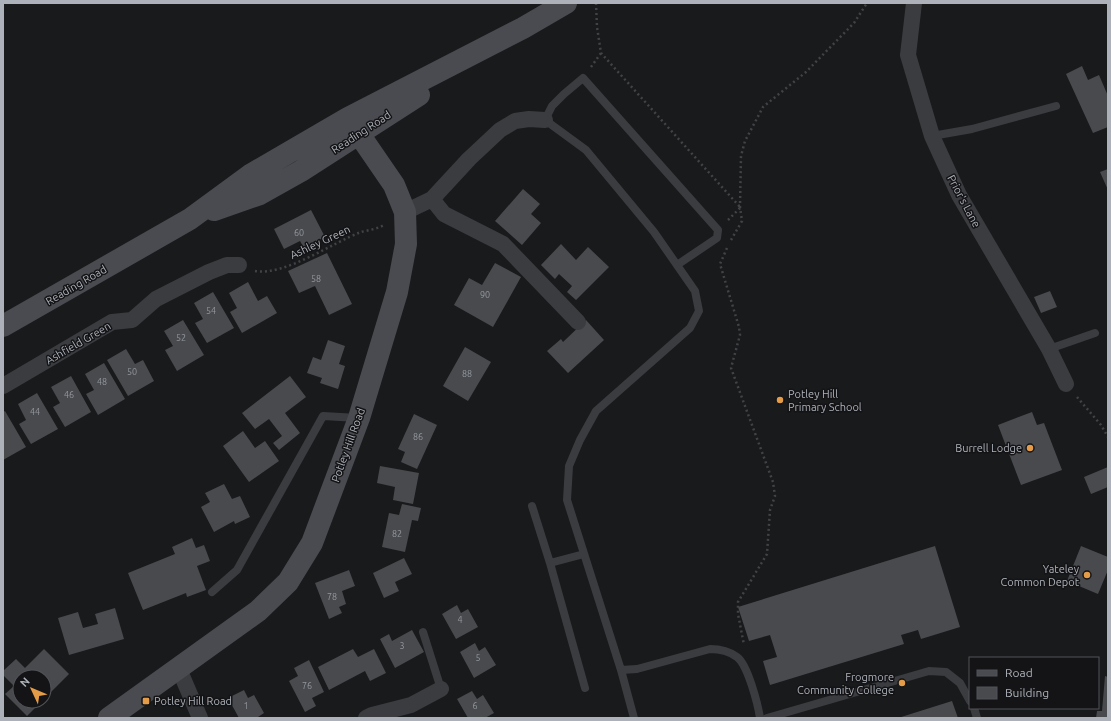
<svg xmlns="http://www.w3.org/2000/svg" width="1111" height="721" viewBox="0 0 1111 721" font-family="Ubuntu,sans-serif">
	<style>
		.building { fill: #484a4e }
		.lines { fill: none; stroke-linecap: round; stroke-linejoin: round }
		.path { stroke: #414347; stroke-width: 2.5; stroke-dasharray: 2 3; stroke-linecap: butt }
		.lane { stroke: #3b3c40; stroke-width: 8 }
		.street { stroke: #3b3c40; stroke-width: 16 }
		.secondary { stroke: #494b50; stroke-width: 22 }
		.poi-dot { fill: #e49c49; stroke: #141416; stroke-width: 1.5 }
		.labels { text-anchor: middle; stroke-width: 3; stroke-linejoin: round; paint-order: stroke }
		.number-label { font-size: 9px; fill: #94989f }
		.street-label { font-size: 11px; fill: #adb2ba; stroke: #141416 }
		.poi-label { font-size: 11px; fill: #adb2ba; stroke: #141416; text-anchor: end }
	</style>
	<rect width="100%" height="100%" fill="#191a1b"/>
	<path class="building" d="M1082,66l6,14 11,-5 9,21v31l-15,6 -27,-59z
		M1108,169v21l-8,-18z
		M523,189l17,15 -9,10 10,9 -19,22 -27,-24z
		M311,210l14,27 -21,11 -4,-7 -16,8 -10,-20z
		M561,244l15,16 12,-13 21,20 -33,33 -9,-8 5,-6 -13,-12 -4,5 -14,-14z
		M327,253l25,51 -23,11 -14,-29 -16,7 -11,-22z
		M495,263l26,14 -28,50 -39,-22 15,-27 13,7z
		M248,282l10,19 9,-5 10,17 -35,20 -12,-21 7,-4 -8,-15z
		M1050,291l7,16 -16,6 -7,-16z
		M213,292l21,36 -27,15 -12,-20 8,-4 -9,-16z
		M183,320l21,35 -27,16 -12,-21 8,-4 -9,-15z
		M586,320l18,20 -36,33 -21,-22 14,-12 2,3z
		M328,340l17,6 -6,18 6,2 -7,23 -18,-6 2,-5 -15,-5 6,-16 8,3z
		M465,347l26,15 -23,39 -25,-15z
		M126,349l9,15 8,-4 11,21 -26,15 -21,-36z
		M104,363l21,36 -27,16 -12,-21 8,-4 -9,-16z
		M71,376l20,36 -26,15 -12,-20 7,-4 -9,-16z
		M290,376l16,21 -21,16 15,20 -21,17 -6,-7 9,-7 -13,-17 -14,10 -13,-16z
		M37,393l21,36 -27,15 -12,-20 7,-4 -8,-16z
		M5,411l21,36 -23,13v-48z
		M1032,412l5,13 7,-2 18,47 -41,15 -23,-60z
		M414,414l23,11 -20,44 -16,-7 4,-10 -7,-3z
		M243,431l12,17 10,-7 14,20 -30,21 -26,-36z
		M380,466l39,7 -6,31 -20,-4 2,-13 -18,-4z
		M1108,467v20l-17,7 -7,-17z
		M224,484l8,15 8,-3 10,21 -15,7 -1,-3 -20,11 -13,-25 9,-5 -5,-9z
		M402,504l19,4 -3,13 -6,-1 -7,32 -23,-5 7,-34 10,2z
		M192,538l4,10 8,-3 6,16 -13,5 9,24 -19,7 -1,-4 -43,17 -15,-37 47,-19 -3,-7z
		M935,546l25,81 -39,12 -3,-9 -17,5 3,9 -134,41 -7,-24 14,-4 -7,-22 -21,6 -11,-34z
		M1081,546l27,11v13l-10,24 -31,-13z
		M404,558l8,16 -17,8 4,9 -15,7 -11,-25z
		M349,570l6,16 -13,5 4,13 -7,3 3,6 -13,6 -14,-36z
		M457,605l4,8 7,-4 10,18 -22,12 -14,-25z
		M115,608l9,31 -55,16 -11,-37 20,-6 5,16 15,-4 -3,-10z
		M412,630l12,22 -29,16 -15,-29 9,-5 3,7z
		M475,643l4,8 6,-4 11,18 -22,13 -14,-26z
		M44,649l25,25 -25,25v-22h-24v24h22l-15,15 -22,-22 9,-8 -11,-11v-4l13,-12 9,9z
		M353,649l5,8 16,-8 12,24 -16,8 -5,-10 -36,19 -11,-23z
		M309,660l15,32 -12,6 4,8 -11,6 -16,-31 9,-5 -4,-8z
		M1105,676l3,1v41h-12l1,-7h5z
		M244,690l4,8 6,-3 10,18 -6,4v1h-19l-11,-20z
		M472,691l5,8 6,-4 11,18 -9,5h-17l-11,-19z
		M952,701l6,17h-60z"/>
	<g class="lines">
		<path class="path" d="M596,3l1,24 4,26 139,154
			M591,67l10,-14
			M728,220l12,-12
			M731,240l11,-19 -2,-14 1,-51 4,-15 18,-34 43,-35 48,-49 13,-20
			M727,248l-7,16 19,63 1,8 -9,33 42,114 2,14 -5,14 -3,44 -29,48v12l6,31
			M255,271c30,5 77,-28 106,-39 8,-2 16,-3 23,-7
			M1077,397l24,28 7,12"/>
		<path class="lane" d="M932,136l40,-7 84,-23
			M1049,349l46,-16
			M532,506l18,57
			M584,554l-34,9 35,125
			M212,592l25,-22 86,-154 35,2
			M423,632l18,57
			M621,670l16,-1 73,-20c10,0 19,2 27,8 11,8 21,48 23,61
			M974,708l3,10
			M634,718l-13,-48 -54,-170 2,-34 11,-26 16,-29 94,-83 9,-17 -4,-20 -41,-59 -68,-82 -41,-30 7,-14 12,-12 19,-16 135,152 -1,8 -40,27
			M767,718l162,-47 17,1 14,11 10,18"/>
		<path class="street" d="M914,3l-6,52 24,81 27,59 90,154 17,35
			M432,199l12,15 59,30 75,78
			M405,212l27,-13 37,-40 31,-29 15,-9 14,-2 16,1
			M3,386l109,-64 20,-2 24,-21 53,-27 18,-7h12
			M179,669l21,49
			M366,718l6,-3 39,-10 30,-16"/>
		<path class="secondary" d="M214,210l46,-16 41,-23 118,-76
			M3,326l187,-107 60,-44 98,-57 175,-90 43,-25
			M109,718l149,-107 30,-29 24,-39 47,-125 38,-126 9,-48 -1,-32 -11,-27 -46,-67"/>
	</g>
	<g class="poi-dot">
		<circle cx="780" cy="400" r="4"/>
		<circle cx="1030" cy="448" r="4"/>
		<circle cx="1087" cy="575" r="4"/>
		<circle cx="902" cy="683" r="4"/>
		<rect x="142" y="697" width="8" height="8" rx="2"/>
	</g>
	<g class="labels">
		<g class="number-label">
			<text x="299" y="236">60</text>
			<text x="316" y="282">58</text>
			<text x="485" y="298">90</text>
			<text x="211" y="314">54</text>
			<text x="181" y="341">52</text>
			<text x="132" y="375">50</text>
			<text x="467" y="377">88</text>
			<text x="102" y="385">48</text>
			<text x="69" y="398">46</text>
			<text x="35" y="415">44</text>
			<text x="418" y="440">86</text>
			<text x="397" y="537">82</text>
			<text x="332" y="600">78</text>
			<text x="460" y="623">4</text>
			<text x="402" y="649">3</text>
			<text x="478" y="661">5</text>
			<text x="307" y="689">76</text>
			<text x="246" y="709">1</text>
			<text x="475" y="709">6</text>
		</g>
		<g class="street-label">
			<text transform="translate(361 132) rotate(-33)" y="4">Reading Road</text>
			<text transform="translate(964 201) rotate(62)" y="4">Prior's Lane</text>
			<text transform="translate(320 242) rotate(-25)" y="4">Ashley Green</text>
			<text transform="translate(76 285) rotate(-30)" y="4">Reading Road</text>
			<text transform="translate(78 343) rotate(-30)" y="4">Ashfield Green</text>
			<text transform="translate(348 445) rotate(-70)" y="4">Potley Hill Road</text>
		</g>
		<g class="poi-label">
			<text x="788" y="398" text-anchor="start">Potley Hill<tspan x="788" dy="13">Primary School</tspan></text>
			<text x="1022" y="452">Burrell Lodge</text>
			<text x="1079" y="573">Yateley<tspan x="1079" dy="13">Common Depot</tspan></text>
			<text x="894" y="681">Frogmore<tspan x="894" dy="13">Community College</tspan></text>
			<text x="154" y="705" text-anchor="start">Potley Hill Road</text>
		</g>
	</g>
	<rect width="1111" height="721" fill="none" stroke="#adb2ba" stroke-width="8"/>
	<rect x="969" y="657" width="130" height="52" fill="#141416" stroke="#515358"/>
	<rect x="977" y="670" width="20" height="6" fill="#494b50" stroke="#515358"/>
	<text x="1005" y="677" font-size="12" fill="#adb2ba">Road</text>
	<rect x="977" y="687" width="20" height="12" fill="#484a4e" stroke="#515358"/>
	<text x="1005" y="697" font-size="12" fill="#adb2ba">Building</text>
	<g transform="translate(32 689) rotate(314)"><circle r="19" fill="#141416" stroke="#515358"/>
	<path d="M0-3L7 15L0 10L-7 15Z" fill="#e49c49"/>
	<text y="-6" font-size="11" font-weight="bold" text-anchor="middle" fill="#adb2ba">N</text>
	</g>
</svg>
